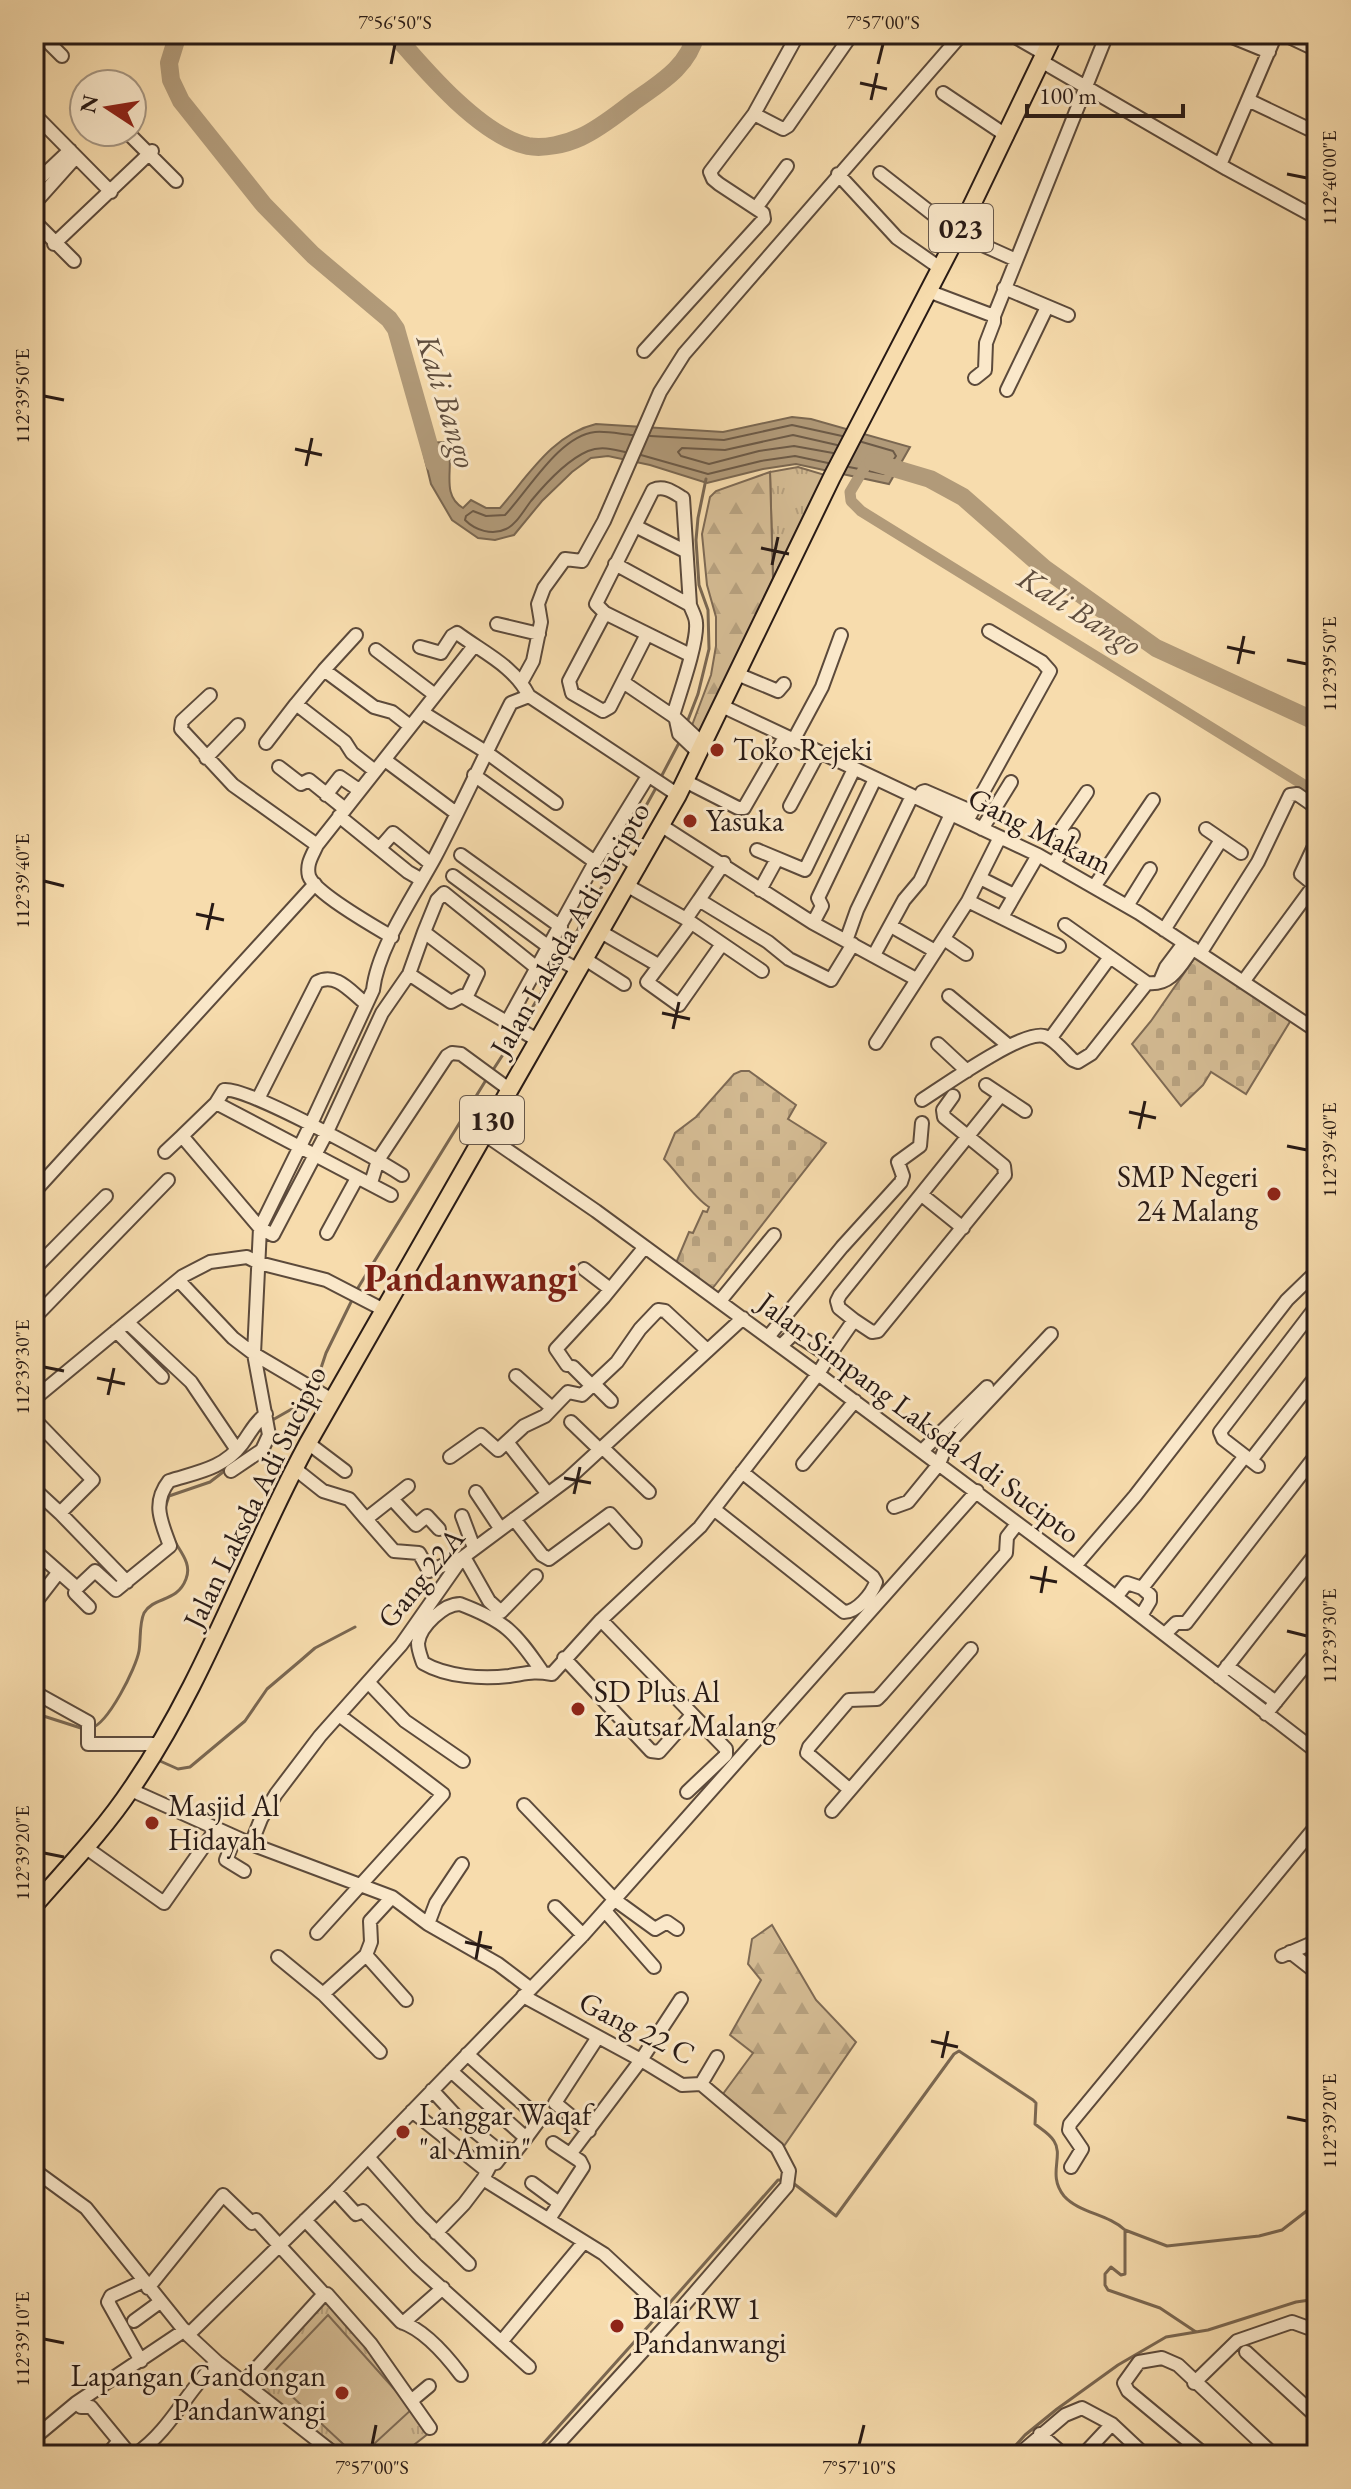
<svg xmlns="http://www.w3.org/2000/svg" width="1351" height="2489" viewBox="0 0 1351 2489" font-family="'EB Garamond',serif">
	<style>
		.grass { fill: url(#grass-tufts); stroke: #7e6a54; stroke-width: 2 }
		.forest { fill: url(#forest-firs); stroke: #7e6a54; stroke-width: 2 }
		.cemetery { fill: url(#cemetery-stones); stroke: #7e6a54; stroke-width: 2 }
		.pitch { fill: #d4bb93; stroke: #7e6a54; stroke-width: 2 }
		.water { fill: #b19a79; stroke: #7a6751; stroke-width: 2 }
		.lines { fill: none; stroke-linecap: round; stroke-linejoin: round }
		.shore { stroke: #6c5a47; stroke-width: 2 }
		.stream { stroke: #7a6751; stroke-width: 3 }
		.canal { stroke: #b19a79; stroke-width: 11 }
		.river { stroke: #b19a79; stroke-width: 18 }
		.minor-casing { stroke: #5c4a3b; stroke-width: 16 }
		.major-casing { stroke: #281a15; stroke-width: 20 }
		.minor { stroke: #fae8ca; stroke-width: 12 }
		.major { stroke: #f7dcad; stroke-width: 16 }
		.ticks { fill: none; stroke: #281a15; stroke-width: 3 }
		.poi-dot { fill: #8f2418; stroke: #fae8ca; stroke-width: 3 }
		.labels { text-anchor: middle; stroke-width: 6; stroke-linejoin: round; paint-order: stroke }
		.shield { fill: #fae8ca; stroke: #67584b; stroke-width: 2 }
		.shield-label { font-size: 28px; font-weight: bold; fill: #281a15 }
		.poi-label { font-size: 30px; fill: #281a15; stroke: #fae8ca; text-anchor: start }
		.street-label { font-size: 30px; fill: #281a15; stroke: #fae8ca }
		.water-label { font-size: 32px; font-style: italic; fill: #5f4d3d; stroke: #fae8ca }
		.district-label { font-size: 38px; font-weight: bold; fill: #7a1f14; stroke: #fae8ca }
		.neatline { fill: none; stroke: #281a15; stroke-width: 3 }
		.ticks-label { font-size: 20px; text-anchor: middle; fill: #281a15 }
	</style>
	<defs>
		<pattern id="grass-tufts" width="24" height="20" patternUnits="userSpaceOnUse" patternTransform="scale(2)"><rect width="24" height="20" fill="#d4bb93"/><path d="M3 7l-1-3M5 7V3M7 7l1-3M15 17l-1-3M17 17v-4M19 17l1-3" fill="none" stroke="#b6a07e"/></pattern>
		<pattern id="forest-firs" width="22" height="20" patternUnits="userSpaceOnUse" patternTransform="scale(2)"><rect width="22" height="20" fill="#d4bb93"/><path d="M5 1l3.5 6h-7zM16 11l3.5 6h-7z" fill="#b6a07e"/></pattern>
		<pattern id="cemetery-stones" width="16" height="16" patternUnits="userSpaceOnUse" patternTransform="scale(2)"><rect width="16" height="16" fill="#d4bb93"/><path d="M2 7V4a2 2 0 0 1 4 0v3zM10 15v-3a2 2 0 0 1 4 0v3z" fill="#b6a07e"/></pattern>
	</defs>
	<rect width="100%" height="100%" fill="#f7dcad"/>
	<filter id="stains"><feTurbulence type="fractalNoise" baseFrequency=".0025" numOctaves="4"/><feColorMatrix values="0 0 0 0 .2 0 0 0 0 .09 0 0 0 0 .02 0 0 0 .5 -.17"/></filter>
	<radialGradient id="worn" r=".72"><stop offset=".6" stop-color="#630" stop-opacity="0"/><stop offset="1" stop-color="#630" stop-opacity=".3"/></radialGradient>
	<path class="grass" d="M798,467l27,8 -52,104 -3,-107z
		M327,2300h4l98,133 -28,22h-53l-96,-71z"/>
	<path class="forest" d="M770,472l3,107 -74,157 -8,-8 20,-53 5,-29v-29l-9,-32 -5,-51 8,-37 6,-6z
		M772,1925l44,75 40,42 -72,104 -64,-48 33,-45 -23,-18 31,-55 -13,-16 4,-25z"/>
	<path class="cemetery" d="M1196,956l95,64 -45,74 -35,-22 -8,13 -22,21 -49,-62 19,-23z
		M741,1071h8l47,34 -8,14 38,24 -114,146 -36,-26 13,-31 4,1 10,-22 4,1 2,-5c-14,-8 -32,-35 -45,-48l11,-26 21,-16 38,-43z"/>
	<path class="pitch" d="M328,2315l84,94 -50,46h-7l-85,-79z"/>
	<path class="water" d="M792,417l19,2 99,28 -21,37 -93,-20 -33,5 -56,14 -57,-18 -42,-9 -17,2 -19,14 -30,29 -28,34 -19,5 -17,-2 -26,-18 -21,-36 -10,-41 26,-1c9,23 -8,52 16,66l8,-8 15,8h14c28,-32 53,-74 96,-84l127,8z"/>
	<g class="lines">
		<path class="shore" d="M650,436l74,4 68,-15 50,11
			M625,452c-12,-3 -25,-6 -37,-1 -21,9 -43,33 -57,50 -7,9 -15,24 -25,28 -14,7 -31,1 -41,-9l1,-4 7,-5 13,5 19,-1c24,-25 54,-79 90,-83 12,-1 26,2 38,3
			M833,453l-39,-7 -35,5 -50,13 -28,-8 -3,-4 4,-4 43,2 68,-15 44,10
			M641,455l67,19 53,-13 34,-5 33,7
			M849,467l35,7 12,-18 -3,-5 -31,-9"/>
		<path class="stream" d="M686,725l12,-31 11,-45 -1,-39 -9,-25 -3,-45 2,-22 8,-39
			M660,779l21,-40
			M622,849l35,-63
			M562,958l57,-102
			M521,1026l38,-62
			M491,1073l26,-40
			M356,1291l130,-211
			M315,1386l11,-33 27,-55
			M269,1422l28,-16 15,-13
			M164,1511l5,-15 41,-14 17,-13
			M34,1713l50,16
			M91,1728c17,-4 45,-60 48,-77 2,-12 0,-27 5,-38 10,-17 33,-10 42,-34 6,-15 -5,-26 -12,-39
			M160,1761l18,8 12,-2 55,-46 22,-32 33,-28 15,-13 40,-21
			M793,2183l43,33 118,-162 5,-3 74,49 3,3 -1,21c6,5 15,10 19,17 10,15 -7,34 10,55 15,17 44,18 61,34v44l-4,1 -10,-8 -6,7v11l3,5 52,18 36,24
			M1125,2230l42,16 92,-10 23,-6 35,-27
			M666,2307l112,-127h8
			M533,2455l128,-143
			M1007,2455l18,-20 32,-26 61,-44 48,-28 42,-7 88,-28 21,-3"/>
		<path class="canal" d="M866,465l-16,27 1,9 10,10 456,282"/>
		<path class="river" d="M178,34l-9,29 2,17 10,21 83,104 49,50 76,64 7,10 38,134
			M394,34c31,36 87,102 134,112 16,3 38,-2 53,-9 18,-8 35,-22 51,-34 26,-19 56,-35 64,-69
			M873,462l57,17 33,18 81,71 112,80 161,74"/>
		<defs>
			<path id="minor" d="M40,34l22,22
				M1010,34l35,20
				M1225,34l44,18
				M1283,34l34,16
				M1041,61l186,108 90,49
				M943,93l64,43
				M1248,100l67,32
				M34,114l77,78
				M754,114l29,15 5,-3 64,-92
				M127,132l49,49
				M1220,165l56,-131
				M880,173l78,61 58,26
				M838,174l59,64 43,30
				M34,184l36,-34
				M34,204l42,-47
				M756,208l31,-42
				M34,221l40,40
				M54,244l98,-93
				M1004,288l64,27
				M928,291l66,25v6l-8,21 -1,27 -10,8
				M994,316l113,-282
				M644,351l120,-132 -1,-6 -44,-29 -6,-5 -3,-7 44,-58 44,-80
				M1007,390l40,-83
				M635,526l50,25
				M615,564l75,41
				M605,613l-36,68 3,12 31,18 7,-4 37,-73
				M497,624l42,10
				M420,647l21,6 11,-17 5,-3c27,20 57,33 72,63l149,99
				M376,650l59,45
				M324,670l32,-35
				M737,674l41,17 6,-7
				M522,681l11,-20 8,-39 -3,-18 6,-16 21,-29 17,2 22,-40 56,-129 24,-38 278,-320
				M623,682l50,34 30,28
				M210,695l-28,26 -1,8 52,56 84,60
				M296,704l28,-34 50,37 18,5 18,14
				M722,706l316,149 101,58 178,118
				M422,712l64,40 70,51
				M673,716c6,-21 25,-73 23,-93 0,-6 -4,-12 -6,-18l-7,-107c-10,-6 -19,-13 -30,-8l-57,114 9,9 85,42
				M676,720l3,14 20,19
				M793,741l29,-54 19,-52
				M266,743l30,-39 49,38 7,11 23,18
				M206,758l32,-33
				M385,760l71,53
				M279,767l22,17 8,-4 36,29
				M474,775l121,87
				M685,781l53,27h6l41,-71
				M326,795l14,-18 19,13
				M919,799l3,-7 3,-1 46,20
				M790,806l29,-54
				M339,816l69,56 14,8
				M967,821l83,-150 -8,-9 -53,-31
				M662,826l151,97 103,56
				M982,829l29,-47
				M1206,829l35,24
				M1067,843l-5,-7v-8l25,-36
				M606,844l33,23
				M380,848l13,-15 38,31
				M757,850l48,20 49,-101
				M461,855l100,72
				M724,863l-25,37 69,42 21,17 42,21 22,-36
				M1053,864l20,-29
				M453,876l96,71
				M980,878l34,17
				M628,886l58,33 13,-19
				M1094,887l59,-87
				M760,890l17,-31
				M968,901l91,45
				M1127,906l23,-37
				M1002,917l36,-62
				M686,919l76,52
				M691,923l-44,59 32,23 43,-61
				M813,923l9,-17 -4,-8 57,-119
				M1065,925l82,58
				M891,926l44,25
				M1164,930l57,-90
				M601,932l57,33
				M392,937c-17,-10 -77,-44 -83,-61 -3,-12 3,-20 8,-31l157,-199
				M944,939l22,15
				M846,941l11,-31 55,-114
				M1201,952l57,-90 32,-67 7,-1 20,14
				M547,953l32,17
				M874,955l30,-55 16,-19 31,-67
				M585,959l39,25
				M409,974l42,28 11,-6 77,45
				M1160,981l6,-14 18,-24
				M1243,982l69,-94v-5l-11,-9 16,-34
				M949,996l60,50
				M466,998l12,-25 -54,-41 13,-32 7,-7 94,76
				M507,1022l88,-160 53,-86
				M1050,1039l60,-82
				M876,1043l92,-142 32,-64
				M938,1044l29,27
				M986,1085l39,26
				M258,1099l59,-117c19,-10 33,9 48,21
				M922,1100c22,-14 100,-70 122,-64 11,3 21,17 29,24l5,2 13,-8 56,-71c24,3 33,-17 46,-35
				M216,1103l175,92
				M484,1134l112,77 222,163 298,223 201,155
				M165,1152l17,-16
				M402,1175c-25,-16 -156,-89 -178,-85l-8,13 -34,33 78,92 13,7 53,-101 56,-121 27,-39 15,-42
				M371,1183l7,-23 69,-104 5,-3 9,1 49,36
				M34,1192l281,-308
				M922,1195l41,33
				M327,1233l30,-55
				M34,1269l72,-73
				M584,1269l26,20
				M183,1285l50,53 21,16 78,46
				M720,1301l54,-66
				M34,1318l134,-138
				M854,1320l-15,-12 -2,-7 3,-6 161,-200
				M127,1322l64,60 46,68
				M116,1331l46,46
				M768,1337l74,-90 59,-65 2,-6 -5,-14 22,-16 2,-23
				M781,1346l13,-13 35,23 25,-36 18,12 6,-1 127,-156 -1,-9 -60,-49 -1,-7 10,-14
				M567,1365l-11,-16 48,-52 40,-49
				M573,1367l19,19
				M516,1376l36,32
				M594,1384l17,17
				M34,1399l149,-123 27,-14 37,-5 12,6 67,17 58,30
				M34,1419l59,61 -33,33 67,69
				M571,1422l28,27
				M507,1442l41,52
				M308,1443l37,28
				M602,1447l47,45
				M922,1451l65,-64
				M450,1457l31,-22 17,15 26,-24 21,-10 23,-24 14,3 35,-33 23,-33 18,-19 7,1 42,39
				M1251,1460l66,-85
				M803,1464l52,-63
				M1258,1466l-35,-27 -3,-7 92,-120 5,-2
				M294,1468l29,23 26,8 17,20 42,-33
				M231,1471l31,-21 7,-15 -15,-81 6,-126 50,-102 63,-136c5,-43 41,-94 62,-133 26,-50 50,-103 76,-154l18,-7
				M34,1489l26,24
				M476,1492l24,36
				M392,1499l24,26 11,-9 12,13
				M894,1507l14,-5 31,-38 7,-18 105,-112
				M715,1510l129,102c13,0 28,-18 32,-30l-3,-5 -131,-105
				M462,1516l12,32
				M366,1519l28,32 25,2 10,18 33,-13
				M514,1519l28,36 7,4 61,-45 25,28
				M34,1550l43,38 18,-17 21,19 54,-44c-8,-23 -19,-42 -1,-65 28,-9 54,-12 73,-37 9,-12 12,-21 24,-30
				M464,1557l25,44 12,11 35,-36
				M1075,1566l60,-70 152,-196 30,-29
				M77,1588l-2,5 14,14
				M1116,1597l11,-14 15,5 103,-132
				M34,1604l24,-31
				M1141,1616l9,-15v-6l-8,-7
				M601,1620l125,129v6l-39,37
				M1165,1634l11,-11h10l131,-169
				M564,1658l87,93 8,1 33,-37
				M1227,1666l49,36
				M541,1670c-26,-38 -36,-49 -81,-66 -16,0 -40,22 -42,39 0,7 3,14 5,20 24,14 59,16 86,13 20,-3 24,-5 43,-2l49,-54 99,-93 118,-153 11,-18
				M1219,1677l98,-125
				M368,1682l37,39 58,40
				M34,1692l54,30v22h71
				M1266,1714l51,-63
				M131,1790l120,54 141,53 36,27 70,40 33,25
				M850,1790l-43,-37 2,-6 40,-47 28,-1 5,-5 124,-141 1,-16 10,-13
				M524,1805l91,95 40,29 12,-7 10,7
				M832,1811l139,-162
				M235,1837l-9,23 18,11
				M251,1844l10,-25 15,-25 44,-58 81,-91 61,-87 106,-79 175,-161
				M85,1847l79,56 52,-74
				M555,1907l28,28
				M605,1911l49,56
				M428,1924l8,-21 26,-39
				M317,1933l126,-139 -104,-79
				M1290,1952l27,21
				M366,1955l40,45
				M1282,1956l35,-15
				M278,1957l45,37 57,58
				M323,1994l43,-39 5,-13 -1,-21 22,-24
				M523,1996l118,64 41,25 19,-1 16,-27
				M467,2054l73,65 -14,19
				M451,2071l75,67 -11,14 -8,-3 -4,5
				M432,2090l25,27 46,37 -7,9 -5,1 -8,15
				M412,2111l75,60
				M589,2131l-34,-28 43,-66
				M571,2153l70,-93 40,-61
				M368,2157l53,60 48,47
				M1071,2167l11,-18 -13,-19 1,-6 247,-299
				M34,2170l52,38 102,127 29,27 119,93
				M532,2183l27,20
				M335,2191l21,23 7,-3 54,55 112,101
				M549,2219l34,-52 -3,-6 -27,-18
				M305,2220l96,102c24,8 45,33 60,53
				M436,2233l28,-29 19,-25 121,75 69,64
				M148,2288l75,-93 29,28 4,-3 68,74
				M134,2321l26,-19
				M403,2323l40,-35
				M188,2335l147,-144 248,-256 394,-444
				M501,2342l83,-100
				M1246,2352l71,65
				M141,2361l-33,-59 3,-6 33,-15
				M243,2383l81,-89h3l44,50 59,84
				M1194,2383l43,-42 55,-19 22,8 3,-4
				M411,2401l18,-15
				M76,2403l5,4h10l37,45 8,2c35,-24 51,-64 81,-92
				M1040,2434l24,21
				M34,2438l42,-35 109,-73
				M107,2455l12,-14
				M548,2455l125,-137 114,-132 2,-15 -12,-23 -76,-64
				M1018,2455l47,-40 17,-7 30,16 33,31
				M1083,2455l29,-31
				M1205,2455l-77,-64 -4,-8 15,-21 23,-4 16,7 96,90"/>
			<path id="major" d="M34,1906c33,-38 69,-75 97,-117 74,-107 115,-232 177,-346l370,-648 154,-318 126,-243 96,-200"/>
		</defs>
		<use href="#minor" class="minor-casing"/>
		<use href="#major" class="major-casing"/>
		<use href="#minor" class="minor"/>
		<use href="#major" class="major"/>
	</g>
	<path class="ticks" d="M391,64l4,-20M878,64l5,-20M860,83l27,6M871,100l6,-27M1287,174l20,4M44,396l20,4M295,449l27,6M306,466l6,-28M761,548l28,6M772,565l6,-28M1227,647l28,6M1287,660l20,4M1238,664l6,-28M44,881l20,5M196,914l28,6M207,930l6,-27M662,1013l28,6M673,1029l6,-27M1129,1112l27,6M1139,1129l6,-28M1287,1146l20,4M44,1367l20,4M97,1378l28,6M108,1395l6,-27M564,1478l27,5M574,1494l6,-27M1030,1577l27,5M1041,1593l5,-27M1287,1631l20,5M44,1853l20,4M465,1942l27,6M476,1959l5,-28M931,2041l27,6M942,2058l6,-27M1287,2117l20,4M44,2339l20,4M372,2445l4,-20M859,2445l5,-20"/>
	<g class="poi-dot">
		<circle cx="717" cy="750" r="8"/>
		<circle cx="690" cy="821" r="8"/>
		<circle cx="1274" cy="1194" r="8"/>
		<circle cx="578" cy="1709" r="8"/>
		<circle cx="152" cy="1823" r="8"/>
		<circle cx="403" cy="2132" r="8"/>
		<circle cx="617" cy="2326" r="8"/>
		<circle cx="342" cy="2393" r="8"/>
	</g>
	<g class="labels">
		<g class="shield">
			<rect x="929" y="204" width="64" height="48" rx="6"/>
			<rect x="460" y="1096" width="64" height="48" rx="6"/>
		</g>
		<g class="shield-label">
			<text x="961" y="238">023</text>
			<text x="492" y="1130">130</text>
		</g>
		<g class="poi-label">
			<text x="733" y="760">Toko Rejeki</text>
			<text x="706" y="831">Yasuka</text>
			<text x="1258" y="1187" text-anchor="end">SMP Negeri<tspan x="1258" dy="34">24 Malang</tspan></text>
			<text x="594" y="1702">SD Plus Al<tspan x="594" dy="34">Kautsar Malang</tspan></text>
			<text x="168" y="1816">Masjid Al<tspan x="168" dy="34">Hidayah</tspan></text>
			<text x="419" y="2125">Langgar Waqaf<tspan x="419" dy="34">"al Amin"</tspan></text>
			<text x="633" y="2319">Balai RW 1<tspan x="633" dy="34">Pandanwangi</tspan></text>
			<text x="326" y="2386" text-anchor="end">Lapangan Gandongan<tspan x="326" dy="34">Pandanwangi</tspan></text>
		</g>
		<g class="street-label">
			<text transform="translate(1040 831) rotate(27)" y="10">Gang Makam</text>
			<text transform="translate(570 929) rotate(-60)" y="10">Jalan Laksda Adi Sucipto</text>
			<text transform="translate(919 1418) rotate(37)" y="10">Jalan Simpang Laksda Adi Sucipto</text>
			<text transform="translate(255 1497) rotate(-64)" y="10">Jalan Laksda Adi Sucipto</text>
			<text transform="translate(421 1578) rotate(-51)" y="10">Gang 22A</text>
			<text transform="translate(637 2028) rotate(27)" y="10">Gang 22 C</text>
		</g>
		<g class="water-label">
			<text transform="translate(447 401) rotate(73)" y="11">Kali Bango</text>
			<text transform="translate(1080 611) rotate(32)" y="11">Kali Bango</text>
		</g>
		<g class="district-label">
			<text x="471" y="1291">Pandanwangi</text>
		</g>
	</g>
	<rect width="1351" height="2489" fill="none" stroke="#f7dcad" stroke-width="88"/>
	<g transform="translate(108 108) rotate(282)"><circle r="38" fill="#fae8ca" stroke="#a69682" stroke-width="2"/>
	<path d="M0-6L14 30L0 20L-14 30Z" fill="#8f2418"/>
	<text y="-12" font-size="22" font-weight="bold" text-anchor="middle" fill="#281a15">N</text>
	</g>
	<path d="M1027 104v12h156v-12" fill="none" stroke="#281a15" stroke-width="4"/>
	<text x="1039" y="104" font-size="24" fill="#281a15" stroke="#fae8ca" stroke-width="6" paint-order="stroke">100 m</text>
	<rect x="44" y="44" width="1263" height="2401" class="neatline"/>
	<g class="ticks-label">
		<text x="395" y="29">7°56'50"S</text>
		<text x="883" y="29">7°57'00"S</text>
		<text transform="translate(1329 178) rotate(-90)" y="7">112°40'00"E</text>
		<text transform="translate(22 396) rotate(-90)" y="7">112°39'50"E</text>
		<text transform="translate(1329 664) rotate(-90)" y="7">112°39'50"E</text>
		<text transform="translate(22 881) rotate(-90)" y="7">112°39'40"E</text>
		<text transform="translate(1329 1150) rotate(-90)" y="7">112°39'40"E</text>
		<text transform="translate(22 1367) rotate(-90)" y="7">112°39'30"E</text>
		<text transform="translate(1329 1636) rotate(-90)" y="7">112°39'30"E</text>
		<text transform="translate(22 1853) rotate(-90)" y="7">112°39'20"E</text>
		<text transform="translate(1329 2121) rotate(-90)" y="7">112°39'20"E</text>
		<text transform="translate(22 2339) rotate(-90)" y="7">112°39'10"E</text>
		<text x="372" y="2474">7°57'00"S</text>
		<text x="859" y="2474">7°57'10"S</text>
	</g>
	<rect width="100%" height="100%" filter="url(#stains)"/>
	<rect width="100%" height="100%" fill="url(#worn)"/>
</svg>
